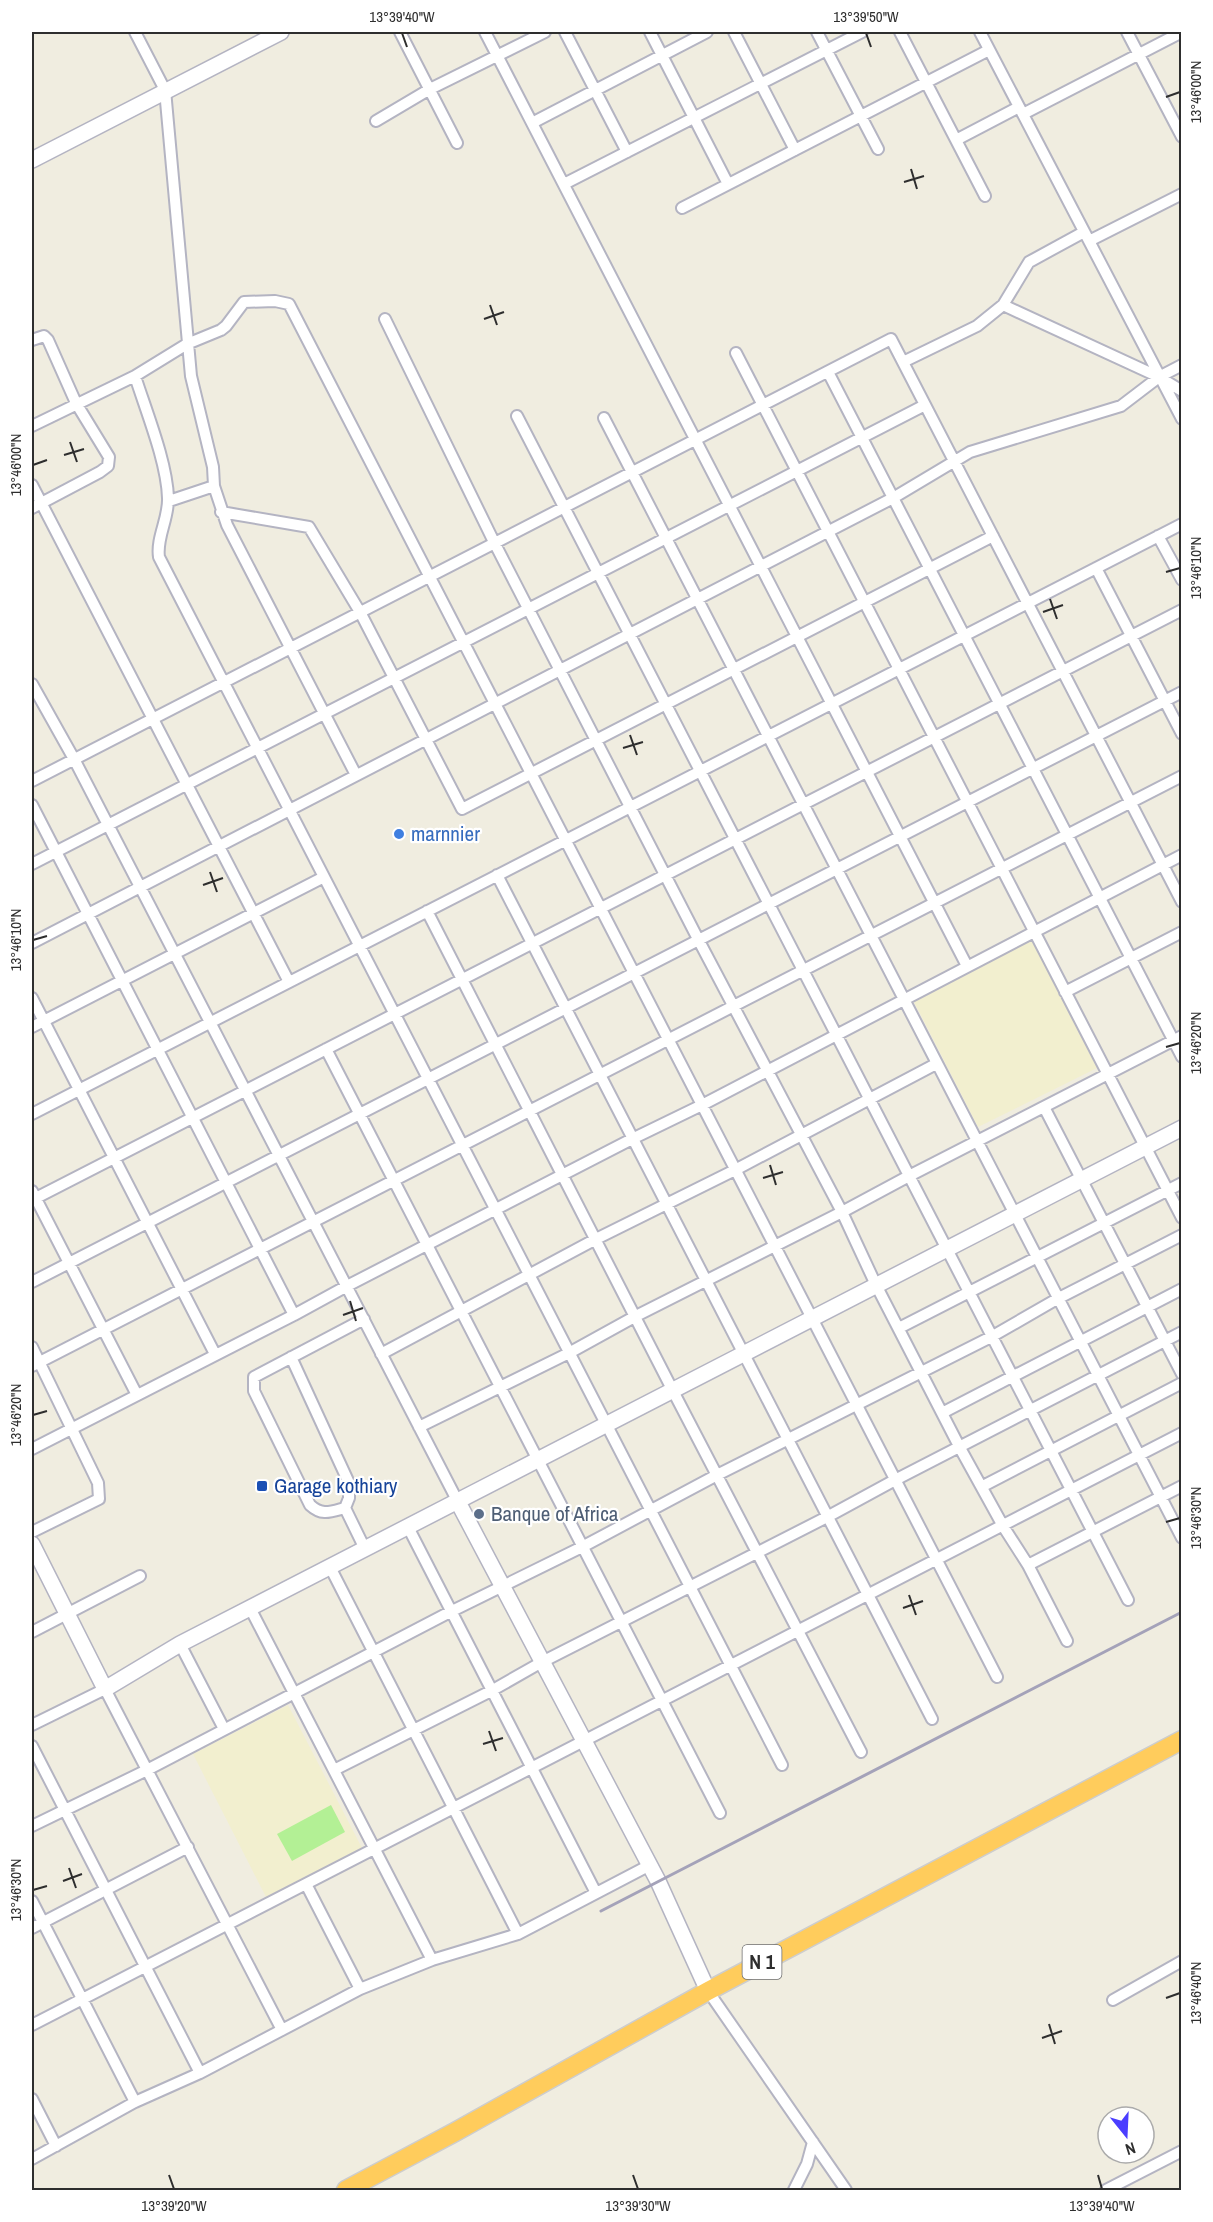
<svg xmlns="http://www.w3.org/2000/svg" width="1213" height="2222" viewBox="0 0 1213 2222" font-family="'Archivo Narrow',sans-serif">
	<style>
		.education { fill: #f2efcf }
		.pitch { fill: #b3f095 }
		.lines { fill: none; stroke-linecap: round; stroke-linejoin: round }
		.street-casing { stroke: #b4b4c2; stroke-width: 14 }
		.secondary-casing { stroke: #b4b4c2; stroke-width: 18 }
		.highway-casing { stroke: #cdcdcd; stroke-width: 21 }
		.street { stroke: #fff; stroke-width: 10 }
		.secondary { stroke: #fff; stroke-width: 15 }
		.highway { stroke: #ffcc5c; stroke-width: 18 }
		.rail { stroke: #a4a2b9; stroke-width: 3 }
		.ticks { fill: none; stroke: #2e2e2e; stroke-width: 2 }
		.shop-dot { fill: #3f7fe0; stroke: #fff; stroke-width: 2 }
		.transit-dot { fill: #1a4fb4; stroke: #fff; stroke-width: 2 }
		.service-dot { fill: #5c6f8a; stroke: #fff; stroke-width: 2 }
		.labels { text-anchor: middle; stroke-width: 4.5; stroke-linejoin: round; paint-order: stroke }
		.shield { fill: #fff; stroke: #6d6d6d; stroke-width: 1.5 }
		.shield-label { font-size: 20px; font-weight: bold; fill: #2e2e2e }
		.shop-label { font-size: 21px; fill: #366cbe; stroke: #fff; text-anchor: start }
		.transit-label { font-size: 21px; fill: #164399; stroke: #fff; text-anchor: start }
		.service-label { font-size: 21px; fill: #4e5e75; stroke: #fff; text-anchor: start }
		.neatline { fill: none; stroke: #2e2e2e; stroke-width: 2 }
		.ticks-label { font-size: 15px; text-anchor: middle; fill: #2e2e2e }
	</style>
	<rect width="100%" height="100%" fill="#f0ede0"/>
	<path class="education" d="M1031,938l66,130 -119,59 -66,-129z
		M288,1705l74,143 -96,49 -73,-143z"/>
	<path class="pitch" d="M331,1805l14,27 -53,29 -15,-27z"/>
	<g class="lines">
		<defs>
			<path id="street" d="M135,32l30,58 26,286 22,91 1,19 13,39 129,250
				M400,32l57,111
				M485,32l482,934
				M565,32l62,120
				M650,32l78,152
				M734,32l61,118
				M817,32l61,117
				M900,32l85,164
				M980,32l202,387
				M1127,32l55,105
				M1023,114l159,-82
				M376,121l54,-32 115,-57
				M532,123l175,-91
				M956,140l63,-33
				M564,184l298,-152
				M682,208l307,-158
				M1089,241l93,-47
				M1003,305l156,72 23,14
				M385,319l109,223 204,397 144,273 34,73 84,163 43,78 25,39 39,76
				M32,340l12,-4 4,4 28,63 33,54 -1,9 -8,6 -68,36
				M736,353l446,865
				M903,362l74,-36 26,-21 26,-43 55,-30
				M828,372l354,685
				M135,376c11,35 32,86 33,122 1,20 -12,40 -9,59l623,1208
				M517,416l611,1184
				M604,418l578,1120
				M32,426l103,-50 52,-32 34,-14 5,-4 18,-24 31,-1 14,3 708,1373
				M32,485l257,497
				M169,501l45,-15
				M221,512l88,15 51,85 102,197 531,-273
				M1158,536l24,44
				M1096,568l86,166
				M32,684l42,75 384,743
				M32,781l859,-442 291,563
				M32,805l262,510
				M32,864l893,-459
				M497,875l435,844
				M427,911l246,480 188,361
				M32,943l861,-445 77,-46 151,-46 38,-29 23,-12
				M1065,992l117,-60
				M32,998l183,356
				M32,1027l292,-150
				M326,1049l394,764
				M1044,1107l138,267
				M32,1114l1150,-590
				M32,1191l105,204
				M32,1200l1150,-590
				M32,1282l1150,-590
				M899,1328l283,-145
				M32,1347l66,136 1,16 -67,33
				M381,1354l215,-115 139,-69 201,-106
				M291,1357l58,126v15l-4,10 20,41
				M32,1366l1150,-590
				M942,1413l240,-124
				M419,1427l150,-74 67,-37 206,-104 67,-36 273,-140
				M32,1449l262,-134 53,-29 285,-147 70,-34 480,-250
				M983,1486l199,-103
				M345,1508c-15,4 -23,8 -35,-3l-56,-114v-14l110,-58
				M408,1527l188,366
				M1028,1565l154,-79
				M330,1567l188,367
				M250,1608l182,352
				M32,1632l108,-56
				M180,1644l44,85
				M32,1725l73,-36 177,341
				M32,1746l168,327
				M334,1770l157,-79 51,-29 285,-145 68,-37 287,-148
				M32,1826l115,-56 303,-158 132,-65 135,-72 274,-138 66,-38 125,-64
				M306,1884l54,105
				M32,1901l103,201
				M32,1928l156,-81
				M708,1991l138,199
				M1113,2000l69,-39
				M32,2025l1150,-592
				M32,2099l24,47
				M32,2159l103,-57 65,-29 160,-84 72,-29 86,-26 132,-69
				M794,2190l13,-26 6,-22
				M1106,2190l76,-39"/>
			<path id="secondary" d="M32,160l249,-128
				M458,1502l200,379 50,110
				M32,1544l73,145 75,-45 1002,-516"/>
			<path id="highway" d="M346,2190l109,-58 253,-141 474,-251"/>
		</defs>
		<use href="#street" class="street-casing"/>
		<use href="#secondary" class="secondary-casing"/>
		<use href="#highway" class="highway-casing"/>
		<use href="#street" class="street"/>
		<use href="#secondary" class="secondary"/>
		<use href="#highway" class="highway"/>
		<path class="rail" d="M601,1911l581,-299"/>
	</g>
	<path class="ticks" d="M402,33l5,14M866,33l5,14M1166,97l14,-5M911,169l6,20M904,182l20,-6M490,305l7,20M484,319l20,-7M70,442l7,20M64,455l20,-6M33,465l14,-5M1166,572l14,-4M1050,599l7,20M1043,612l20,-7M630,735l7,20M623,748l20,-6M210,872l7,20M203,885l20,-7M33,940l14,-4M1166,1047l14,-4M770,1165l6,20M763,1178l20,-6M350,1301l6,20M343,1315l20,-7M33,1415l14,-4M1166,1522l14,-4M909,1595l7,20M903,1608l20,-7M489,1731l7,20M483,1744l20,-6M69,1868l7,20M63,1881l19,-7M33,1890l14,-4M1166,1998l14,-5M1049,2024l6,20M1042,2038l20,-7M169,2175l5,14M633,2175l5,14M1098,2175l4,14"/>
	<circle class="shop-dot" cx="399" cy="834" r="6"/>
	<rect class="transit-dot" x="256" y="1480" width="12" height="12" rx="3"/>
	<circle class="service-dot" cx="479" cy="1514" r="6"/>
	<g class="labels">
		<rect class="shield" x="742.5" y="1945" width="39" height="34" rx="4.5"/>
		<g class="shield-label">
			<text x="762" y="1969">N 1</text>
		</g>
		<g class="shop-label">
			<text x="411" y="841">marnnier</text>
		</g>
		<g class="transit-label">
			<text x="274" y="1493">Garage kothiary</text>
		</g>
		<g class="service-label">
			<text x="491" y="1521">Banque of Africa</text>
		</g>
	</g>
	<rect width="1213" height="2222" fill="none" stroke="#ffffff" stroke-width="66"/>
	<g transform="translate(1126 2135) rotate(162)"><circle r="28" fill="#ffffff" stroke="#ababab" stroke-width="1.5"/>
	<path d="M0-4.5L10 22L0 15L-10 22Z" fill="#4b3eff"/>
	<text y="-9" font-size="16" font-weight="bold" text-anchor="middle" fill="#2e2e2e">N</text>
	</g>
	<rect x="33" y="33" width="1147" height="2156" class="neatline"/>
	<g class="ticks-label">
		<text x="402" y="22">13°39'40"W</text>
		<text x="866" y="22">13°39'50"W</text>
		<text transform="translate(1196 92) rotate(-90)" y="5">13°46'00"N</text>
		<text transform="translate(16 465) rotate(-90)" y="5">13°46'00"N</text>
		<text transform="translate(1196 568) rotate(-90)" y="5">13°46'10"N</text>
		<text transform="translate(16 940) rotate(-90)" y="5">13°46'10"N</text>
		<text transform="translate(1196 1043) rotate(-90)" y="5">13°46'20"N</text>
		<text transform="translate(16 1415) rotate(-90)" y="5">13°46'20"N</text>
		<text transform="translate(1196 1518) rotate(-90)" y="5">13°46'30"N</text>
		<text transform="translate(16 1890) rotate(-90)" y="5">13°46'30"N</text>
		<text transform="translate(1196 1993) rotate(-90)" y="5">13°46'40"N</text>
		<text x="174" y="2211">13°39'20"W</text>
		<text x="638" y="2211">13°39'30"W</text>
		<text x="1102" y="2211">13°39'40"W</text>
	</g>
</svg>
